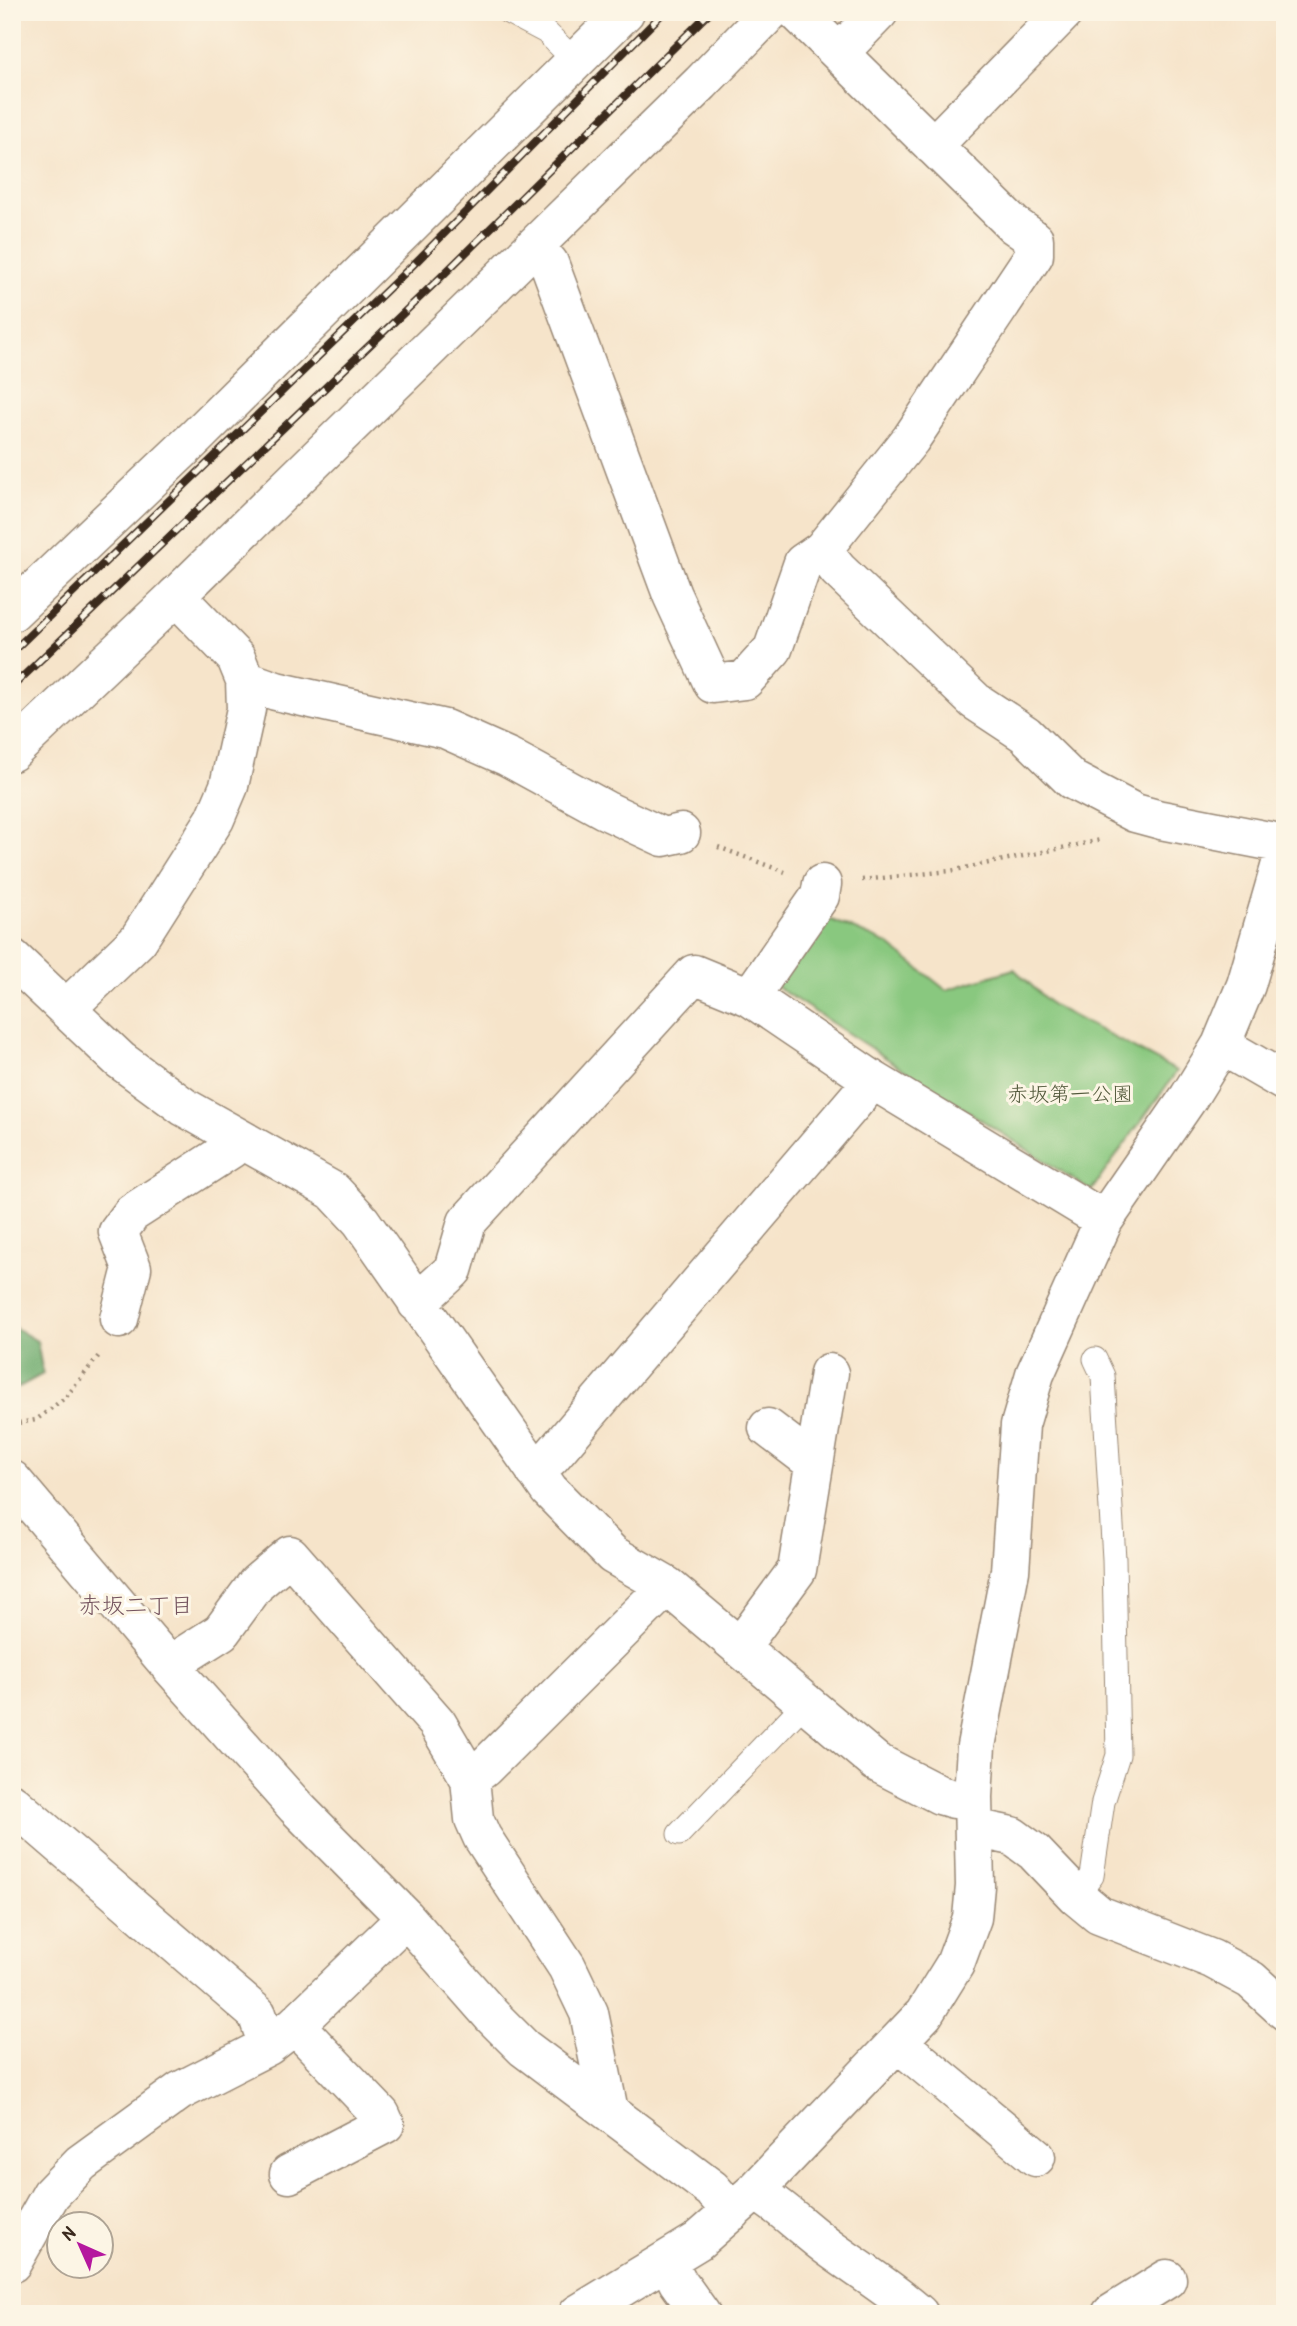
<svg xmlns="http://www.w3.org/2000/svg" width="1297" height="2326" viewBox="0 0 1297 2326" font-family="'Patrick Hand','Klee One',sans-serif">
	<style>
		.green { fill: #89c87f; stroke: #62794e; stroke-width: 2 }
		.forest { fill: #6eac6e; stroke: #546b46; stroke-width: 2 }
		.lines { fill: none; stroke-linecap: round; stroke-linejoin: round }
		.service-casing { stroke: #988774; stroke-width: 25 }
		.minor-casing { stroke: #988774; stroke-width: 41 }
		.tertiary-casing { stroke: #988774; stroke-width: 41 }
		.path { stroke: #988774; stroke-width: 4.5; stroke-dasharray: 2 5; stroke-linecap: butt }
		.service { stroke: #fff; stroke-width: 23 }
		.minor { stroke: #fff; stroke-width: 38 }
		.tertiary { stroke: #fff; stroke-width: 38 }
		.rail-casing { stroke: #3b2a1e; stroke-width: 8 }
		.rail { stroke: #fcf5e5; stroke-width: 5; stroke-dasharray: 16; stroke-linecap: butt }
		.labels { text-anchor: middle; stroke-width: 6; stroke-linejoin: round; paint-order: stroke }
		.park-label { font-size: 21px; fill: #52593b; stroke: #fcf5e5 }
		.neighbourhood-label { font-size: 23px; fill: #74535e; stroke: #fcf5e5 }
	</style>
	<rect width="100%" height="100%" fill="#fcf5e5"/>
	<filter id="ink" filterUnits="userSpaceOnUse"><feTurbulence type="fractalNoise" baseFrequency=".0143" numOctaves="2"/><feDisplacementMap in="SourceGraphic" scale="14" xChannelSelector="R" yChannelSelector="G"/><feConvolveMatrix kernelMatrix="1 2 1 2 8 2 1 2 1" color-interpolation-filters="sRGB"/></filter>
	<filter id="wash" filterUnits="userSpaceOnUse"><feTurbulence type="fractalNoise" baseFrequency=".00686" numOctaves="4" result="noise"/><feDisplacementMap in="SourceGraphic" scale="28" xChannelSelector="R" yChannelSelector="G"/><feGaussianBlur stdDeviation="1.57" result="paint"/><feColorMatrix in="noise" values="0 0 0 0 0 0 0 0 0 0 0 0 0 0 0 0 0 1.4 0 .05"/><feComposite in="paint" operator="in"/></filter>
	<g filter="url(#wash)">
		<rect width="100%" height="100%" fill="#f6e4ca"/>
		<path class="green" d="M815,913l73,31 58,46 68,-21 38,36 125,66 -86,120 -319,-207z"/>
		<path class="forest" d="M12,1326l25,15 6,33 -31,17z"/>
	</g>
	<g filter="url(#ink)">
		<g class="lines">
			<defs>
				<path id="service" d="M508,12l38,20 29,29
					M679,1834l127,-132
					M1076,1896l16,-20 11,-74 15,-47 -4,-196 -11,-183 -8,-17"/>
				<path id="minor" d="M797,12l217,213 20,14v16l-123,184 -89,111 16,20 137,131 50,33 47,46 63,33 26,7 124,24
					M839,53l40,-41
					M933,146l131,-134
					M534,246l15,17 123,332 41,89 32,-4 28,-31 30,-86 19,-13
					M12,612l184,-175 429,-425
					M245,680l31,11 169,38 63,28 97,53 58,27 18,-4
					M12,958l108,102 64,47 149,84 28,30 188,269 64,65 54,31 209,176 64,33 14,4 19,-2
					M750,997l70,-101 2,-12
					M67,1008l71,-68 77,-121 14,-33 17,-77 -1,-29 -9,-22 -60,-62 525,-513 69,-71
					M1221,1045l64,37
					M417,1303l36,-33 14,-48 227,-248 56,23 121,82 233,141
					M119,1319l13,-51 -14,-36 14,-19 99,-64 9,-9
					M768,1428l46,35
					M535,1471l16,-14 310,-363 10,-15
					M12,1480l157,185 127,142 110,111 86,98 32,32 188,141 20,23
					M741,1646l56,-76 32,-197
					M169,1665l52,-33 36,-49 33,-28 147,168 33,56 4,40 8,18 85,130 22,46 20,98
					M470,1779l14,-11 183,-182
					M12,1803l245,211 11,32
					M974,1828l38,8 22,16 42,44 23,19 113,44 39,21 34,31
					M897,2042l139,115
					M289,2174l96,-50 -4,-9 -86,-90
					M755,2191c28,16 50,40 77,59 29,21 60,40 87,64
					M667,2260l11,22 23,32
					M12,2263l39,-69 30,-31 99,-72 88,-45 27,-21 111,-107
					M578,2314l120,-73 57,-50 169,-177 31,-50 17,-46 3,-32 -2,-89 3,-51 34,-175 10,-146 15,-51 69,-154 85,-123 32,-52 25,-60 39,-135
					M1111,2314l56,-35"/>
				<path id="tertiary" d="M12,752l164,-156"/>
			</defs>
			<use href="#service" class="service-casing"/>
			<use href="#minor" class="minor-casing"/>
			<use href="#tertiary" class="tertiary-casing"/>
			<path class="path" d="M718,847l67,25
				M862,880l88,-9 151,-31
				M12,1424l24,-4 30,-23 35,-44"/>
			<use href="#service" class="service"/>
			<use href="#minor" class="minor"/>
			<use href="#tertiary" class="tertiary"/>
			<defs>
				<path id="rail" d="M12,652l405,-391 247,-249
					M12,687l428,-409 270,-266"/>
			</defs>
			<use href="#rail" class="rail-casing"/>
			<use href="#rail" class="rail"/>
		</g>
	</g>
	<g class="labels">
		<g class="park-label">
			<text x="1070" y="1101">赤坂第一公園</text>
		</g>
		<g class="neighbourhood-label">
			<text x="136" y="1613">赤坂二丁目</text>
		</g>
	</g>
	<rect width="1297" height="2326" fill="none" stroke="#fcf5e5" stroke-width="42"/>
	<g transform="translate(80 2245) rotate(315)"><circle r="33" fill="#fcf5e5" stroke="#afa495" stroke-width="2"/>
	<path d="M0-5L12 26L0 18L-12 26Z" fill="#b5179e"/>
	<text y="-10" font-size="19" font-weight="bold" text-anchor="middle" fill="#3b2a1e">N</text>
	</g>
</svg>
